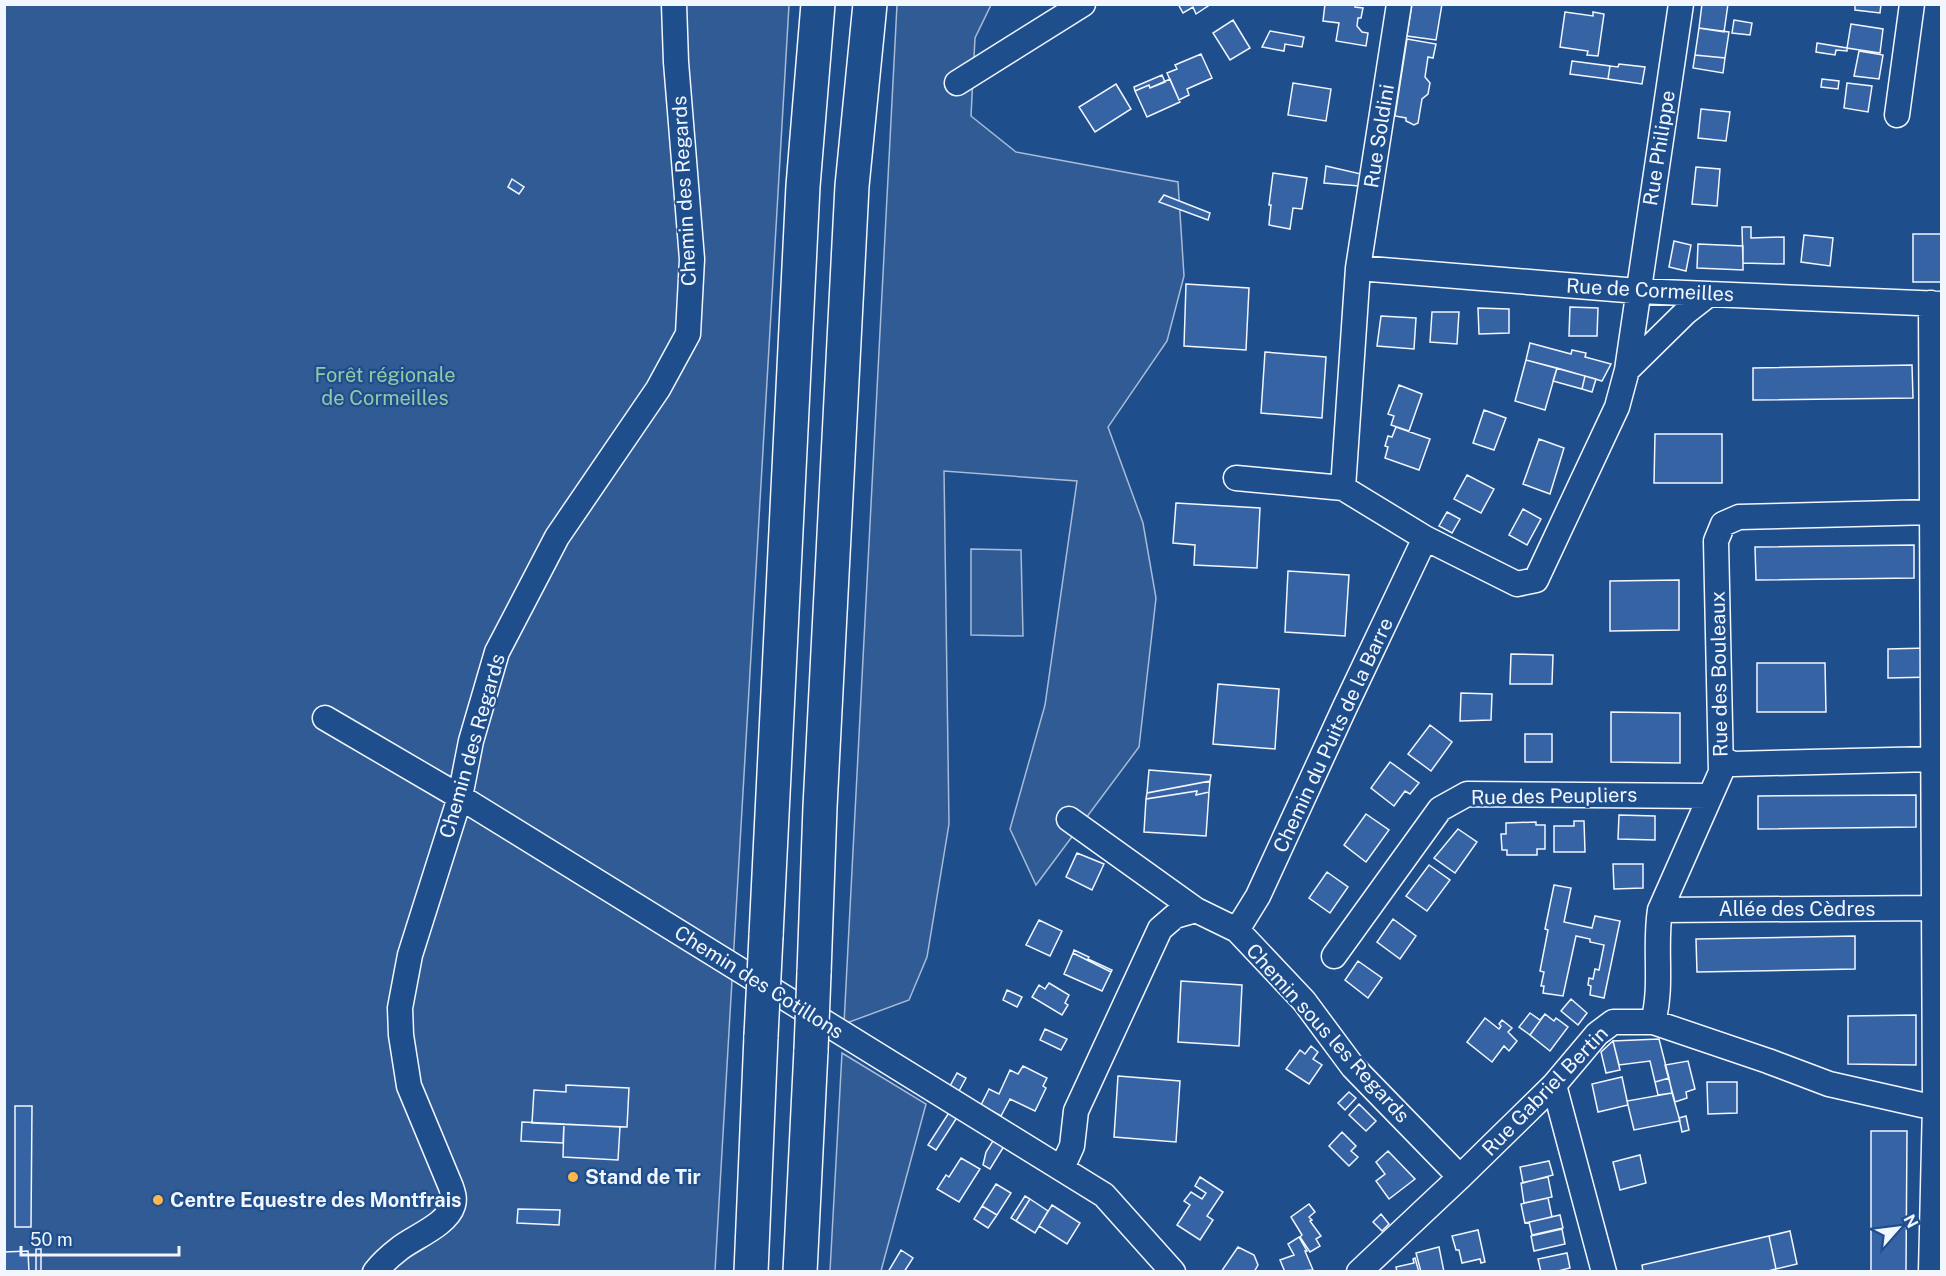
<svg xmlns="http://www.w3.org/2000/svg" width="1946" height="1276" viewBox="0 0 1946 1276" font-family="'Public Sans',sans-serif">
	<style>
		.green { fill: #305b95; stroke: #a8bbd7; stroke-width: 1.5 }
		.building { fill: #3563a3; stroke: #f2f6ff; stroke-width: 1.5 }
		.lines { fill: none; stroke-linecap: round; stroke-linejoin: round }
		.minor-casing { stroke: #f2f6ff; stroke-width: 27 }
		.highway-casing { stroke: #f2f6ff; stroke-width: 36 }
		.minor { stroke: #1f4e8c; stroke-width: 24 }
		.highway { stroke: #1f4e8c; stroke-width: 33 }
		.highway-bridge-casing { stroke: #f2f6ff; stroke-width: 36; stroke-linecap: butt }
		.highway-bridge { stroke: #1f4e8c; stroke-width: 33 }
		.poi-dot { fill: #ffb74d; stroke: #1f4e8c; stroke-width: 2 }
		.labels { text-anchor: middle; stroke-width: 4.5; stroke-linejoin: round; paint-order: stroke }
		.street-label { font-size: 20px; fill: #f2f6ff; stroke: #1f4e8c }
		.park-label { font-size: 20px; fill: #97c8a6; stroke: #1f4e8c }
		.poi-label { font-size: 20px; font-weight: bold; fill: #f2f6ff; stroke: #1f4e8c; text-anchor: start }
	</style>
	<rect width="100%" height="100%" fill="#1f4e8c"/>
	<path class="green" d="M5,5h784l-74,1266 -710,1z
		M897,5h94l-16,33 -4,78 45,36 162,30 6,94 -17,65 -59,86 35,96 13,75 -17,149 -103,138 -26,-56 35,-124 32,-224 -133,-10 5,353 -22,133 -18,43 -65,24z
		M971,549l50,1 2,86 -52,-1z
		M842,1053l84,51 -45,167h-51z"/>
	<path class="building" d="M1178,4h33l-15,10 -3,-7 -10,6z
		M1325,4h30v3l8,1 -2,10h-3l-1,8 5,6 6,1 -2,13 -30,-5 3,-18 -16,-2z
		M1412,4h30l-6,36 -29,-4z
		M1702,4h26l-4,28 -25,-4z
		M1855,4h26l-1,9 -25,-3z
		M1565,12l28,4v-4l11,2 -6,42 -11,-1 1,-4 -28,-4z
		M1233,20l17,28 -20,12 -17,-27z
		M1734,20l18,3 -2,12 -18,-2z
		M1851,24l32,5 -3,24 -33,-5z
		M1699,28l30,4 -4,26 -30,-3z
		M1270,31l34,6 -2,10 -17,-3 -1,7 -22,-4z
		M1407,39l29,5 -3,14 -5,-1 -3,20 5,6 -2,11 -6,5 -4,24 -4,2 -8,-4v-3l-11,-2z
		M1817,43l30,5v3l-11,-1 -1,5 -19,-3z
		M1859,51l24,4 -4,24 -25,-3z
		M1201,54l11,24 -25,11 2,6 -10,5 -12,-27 10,-4 -2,-4z
		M1695,55l30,3 -2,15 -30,-5z
		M1572,61l38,5 -2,13 -38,-5z
		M1619,64l26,3 -3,17 -34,-5 2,-13 8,1z
		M1162,75l3,7 -15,6 -1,-3 -14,6 -1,-4z
		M1170,79l10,23 -33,15 -12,-26 14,-6 1,3z
		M1822,79l17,2 -1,8 -17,-2z
		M1293,83l38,6 -5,32 -38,-6z
		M1847,83l25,3 -4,26 -24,-4z
		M1116,84l15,25 -36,23 -16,-25z
		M1701,109l29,3 -4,29 -28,-3z
		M1326,166l35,8 -2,12 -35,-3z
		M1696,167l24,2 -3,37 -25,-2z
		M1273,173l34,5 -5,31 -9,-1 -3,21 -21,-4 2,-20h-2z
		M512,179l12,8 -5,7 -11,-7z
		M1164,195l46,18 -2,7 -49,-18z
		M1742,227h9v11l33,-1v27l-41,-1z
		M1913,234h29v48h-29z
		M1804,235l29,3 -3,28 -29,-4z
		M1674,241l17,4 -5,26 -17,-4z
		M1698,244l45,2v24l-46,-2z
		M1186,284l63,4 -3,62 -62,-4z
		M1570,307l28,1 -1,28h-28z
		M1478,308l31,1v24l-30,1z
		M1432,312h27l-2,32 -27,-2z
		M1381,316l35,2 -2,31 -37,-3z
		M1530,343l41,11 1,-4 14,3 -1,4 26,7 -9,17 -17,-5 -59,-16z
		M1265,352l61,5 -4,61 -61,-5z
		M1526,360l31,8 -12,42 -30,-9z
		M1912,365l1,33 -160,2v-32z
		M1557,368l28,8 -3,13 -29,-8z
		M1585,376l11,3 -4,13 -10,-3z
		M1399,385l23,9 -13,37 -18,-6 3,-9 -6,-2z
		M1484,410l22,8 -12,32 -21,-7z
		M1396,427l34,12 -11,31 -34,-12 3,-11 -3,-1 3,-10 4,1z
		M1655,434h67v49h-68z
		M1539,439l25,9 -14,46 -27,-10z
		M1467,475l27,14 -13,24 -27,-14z
		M1176,503l84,5 -3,60 -63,-3 1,-20 -22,-2z
		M1523,509l18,10 -14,26 -18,-10z
		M1447,512l13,7 -8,14 -13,-7z
		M1914,545v33l-158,2 -1,-33z
		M1288,571l61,4 -4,61 -60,-4z
		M1679,580v50l-69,1v-50z
		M1927,648l5,29 -44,1v-29z
		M1511,654l42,1 -1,29h-42z
		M1757,663h68l1,49h-69z
		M1218,684l61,5 -4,60 -62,-5z
		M1461,693l31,1 -1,26 -31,1z
		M1611,712l69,1v50l-69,-1z
		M1430,725l22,17 -21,29 -23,-17z
		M1525,734h27v28h-27z
		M1390,762l29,21 -9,11 -5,-3 -11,15 -23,-18z
		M1149,770l62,5 -1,6 -63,12z
		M1210,781l-1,11 -13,3 1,-4 -51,8 1,-6z
		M1197,791l-1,4 13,-3 -3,44 -62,-4 2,-33z
		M1916,795v32l-158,2v-33z
		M1366,814l23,16 -23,32 -22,-17z
		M1619,815l36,1v24l-37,-1z
		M1574,821h10l1,31h-31v-26h20z
		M1536,822v3h9v24h-8v6h-30v-5h-5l-1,-16h5v-11z
		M1458,829l19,13 -22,31 -21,-15z
		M1077,853l27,11 -12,26 -26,-13z
		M1613,864h30v24l-29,1z
		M1429,865l21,15 -23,31 -21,-15z
		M1327,872l21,15 -18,26 -21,-15z
		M1554,885l17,3 -7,34 28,6 3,-12 25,5 -16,77 -14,-3 1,-9 -3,-1 1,-7 4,1 2,-10 4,1 5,-25 -14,-3v-3l-14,-3 -13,60 -20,-3 1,-7h-3l3,-14 -4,-1 8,-41 -3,-1z
		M1393,919l23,17 -16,23 -23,-17z
		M1039,920l23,11 -12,25 -24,-11z
		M1855,936v33l-158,3 -1,-33z
		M1074,950l15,7 -1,2 24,11 -1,2 -38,-19z
		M1073,953l38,19 -9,19 -38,-17z
		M1358,961l24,17 -14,20 -23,-18z
		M1181,981l61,4 -3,61 -61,-4z
		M1049,983l20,12 -4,8 3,2 -6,10 -30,-18 7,-12 6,4z
		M1007,990l15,7 -5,10 -14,-7z
		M1571,999l16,14 -9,12 -17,-14z
		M1530,1013l10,7 5,-6 -15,21 -11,-8z
		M1545,1014l9,7 2,-3 12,9 -18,24 -20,-16z
		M1916,1015v50l-68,-1v-48z
		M1485,1018l14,11 2,-3 -2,-2 3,-4 10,8 -4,4 9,9 -8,10 -5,-5 -12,16 -25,-20z
		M1045,1029l22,10 -6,11 -21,-10z
		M1659,1039l10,39 -14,4 -5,-21 -31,4 -6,-24z
		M1613,1041l7,29 -14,3 -5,-21z
		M1311,1046l7,6 -5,7 9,6 -13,19 -23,-15 14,-19 5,4z
		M1688,1061l7,28 -9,3 1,6 -12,4 -10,-37z
		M1023,1066l24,12 -4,8 3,2 -11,23 -25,-12 -9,17 -20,-11 8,-16 10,5 11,-24 8,4z
		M957,1073l9,5 -7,13 -9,-5z
		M1118,1076l62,5 -4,61 -62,-5z
		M1622,1077l6,28 -30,7 -6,-28z
		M1669,1078l3,15 -14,2 -3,-13z
		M1707,1082h30v31l-29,1z
		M566,1085l63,3 -2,39 -95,-4 2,-33 32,2z
		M1349,1092l7,6 -11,12 -7,-7z
		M1672,1093l8,28 -46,9 -7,-29z
		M1359,1104l17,17 -10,10 -17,-16z
		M15,1106h17l-1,121h-16z
		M950,1111l8,5 -22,34 -8,-5z
		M1686,1116l3,14 -7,2 -3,-14z
		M522,1122l42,2 -1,19 -42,-2z
		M564,1124l56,3 -2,33 -55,-3z
		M1871,1131h36l-1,141h-35z
		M1342,1132l14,14 -5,5 7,6 -9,9 -20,-20z
		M996,1136l10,7 -16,26 -7,-4 3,-13z
		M1388,1151l27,28 -26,20 -13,-18 9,-7 -9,-12z
		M1640,1155l6,28 -26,7 -7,-28z
		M961,1158l19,11 -21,33 -22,-13 9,-14 3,2z
		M1549,1161l4,14 -30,8 -3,-16z
		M1200,1177l23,15 -16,24 6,4 -13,20 -23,-15 13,-20 -6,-4 7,-9 11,7 4,-6 -11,-7z
		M1548,1177l4,20 -28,6 -3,-20z
		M996,1184l15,9 -14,22 -15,-9z
		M1025,1196l5,3 -14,22 -5,-3z
		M1548,1198l4,19 -27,6 -4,-19z
		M1030,1199l18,12 -13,22 -19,-12z
		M1309,1204l6,8 -6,5 3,3 -2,1 11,15 -5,3 4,7 -10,6 -10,-15 2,-2 -11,-18z
		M1052,1205l28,18 -13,21 -28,-18z
		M982,1206l15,9 -9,13 -14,-9z
		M518,1209l42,1 -1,15 -42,-2z
		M1381,1214l8,10 -7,7 -9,-9z
		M1560,1215l3,13 -31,7 -3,-13z
		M1562,1229l3,15 -31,7 -3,-15z
		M1478,1230l7,32 -4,1 -1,-4 -18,4 -3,-13h-3l-4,-14z
		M1790,1231l7,33 -21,5 -7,-33z
		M1769,1236l7,33 -12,3h-121l-1,-7z
		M1299,1237l8,14h-2l8,19 -28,2 -5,-12 14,-5 -6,-11z
		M1238,1247l16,8 4,10 -4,7h-33z
		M1439,1247l5,25h-23l-5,-19z
		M36,1249h5v23h-5z
		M901,1250l12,8 -9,14h-16z
		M28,1251l1,21h-24l-1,-20z
		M1567,1253l3,15 -16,4h-13l-3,-13z
		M1415,1258l4,14h-22l-1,-5 18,-4 -1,-4z"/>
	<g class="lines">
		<defs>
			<path id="minor" d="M1399,4l-41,264 -15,220 82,50
				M957,83l126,-79
				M1897,115l15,-111
				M1358,268l280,23 304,13
				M1931,303l4,801 -4,168
				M1627,370l59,-58 23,-18
				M1236,478l107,10
				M325,718l135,79 644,398 69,77
				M1721,758l12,6 200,-5
				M1069,819l127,91 41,20 67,71 49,66 107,110
				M1660,910l274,-2
				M1237,930l21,-34 86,-187 81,-171 92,46 19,-4 81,-173 10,-37 54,-366
				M1334,956l106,-147 27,-15 242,2
				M1653,1022c10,-36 1,-75 7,-112l61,-138 -5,-231 7,-17 16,-7 193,-5
				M1554,1085l50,187
				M1062,1168l10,-22 4,-35 84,-182 15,-13 21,-6
				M375,1272c7,-9 15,-16 24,-23 15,-12 48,-24 54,-44 2,-6 0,-12 -2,-18l-42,-101 -8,-51 -1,-27 10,-53 50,-158 11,-56 26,-89 60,-115 101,-148 30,-55 4,-75 -16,-197 -2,-58
				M1359,1272l101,-95 94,-92 43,-51 16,-12h40l115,39 61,23 93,21 20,-1"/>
			<path id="highway" d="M766,936l37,-750 15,-182
				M814,973l6,-166 32,-621 18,-182
				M751,1272l10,-236
				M800,1272l11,-222"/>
		</defs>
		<use href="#minor" class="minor-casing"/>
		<use href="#highway" class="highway-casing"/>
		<use href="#minor" class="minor"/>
		<use href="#highway" class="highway"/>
		<defs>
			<path id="highway-bridge" d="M761,1036l5,-100
				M811,1050l3,-77"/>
		</defs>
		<use href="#highway-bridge" class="highway-bridge-casing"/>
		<use href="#highway-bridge" class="highway-bridge"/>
	</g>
	<g class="poi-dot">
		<circle cx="573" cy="1177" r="6"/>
		<circle cx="158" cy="1200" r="6"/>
	</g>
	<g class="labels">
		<g class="street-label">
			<text transform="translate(1379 136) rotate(-81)" y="7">Rue Soldini</text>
			<text transform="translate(1659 148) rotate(-81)" y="7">Rue Philippe</text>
			<text transform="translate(684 191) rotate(-93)" y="7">Chemin des Regards</text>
			<text transform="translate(1650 290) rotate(3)" y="7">Rue de Cormeilles</text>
			<text transform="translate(1719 674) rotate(-91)" y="7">Rue des Bouleaux</text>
			<text transform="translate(1333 735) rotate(-65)" y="7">Chemin du Puits de la Barre</text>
			<text transform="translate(472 746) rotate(-74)" y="7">Chemin des Regards</text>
			<text transform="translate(1554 796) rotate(-1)" y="7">Rue des Peupliers</text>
			<text x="1797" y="916">Allée des Cèdres</text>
			<text transform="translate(759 982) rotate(32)" y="7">Chemin des Cotillons</text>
			<text transform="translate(1328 1033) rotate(48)" y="7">Chemin sous les Regards</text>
			<text transform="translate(1545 1091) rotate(-46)" y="7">Rue Gabriel Bertin</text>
		</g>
		<g class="park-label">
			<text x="385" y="382">Forêt régionale<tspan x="385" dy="23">de Cormeilles</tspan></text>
		</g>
		<g class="poi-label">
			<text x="585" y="1184">Stand de Tir</text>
			<text x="170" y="1207">Centre Equestre des Montfrais</text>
		</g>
	</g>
	<rect width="1946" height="1276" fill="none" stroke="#f2f6ff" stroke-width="12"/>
	<g transform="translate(1898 1228) rotate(62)" stroke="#1f4e8c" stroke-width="4.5" paint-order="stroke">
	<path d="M0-4.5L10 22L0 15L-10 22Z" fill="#f2f6ff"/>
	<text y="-9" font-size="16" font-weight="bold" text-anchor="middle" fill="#f2f6ff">N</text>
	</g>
	<path d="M21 1246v9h158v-9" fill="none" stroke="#f2f6ff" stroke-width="3"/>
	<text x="30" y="1246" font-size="18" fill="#f2f6ff" stroke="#1f4e8c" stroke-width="4.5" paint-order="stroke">50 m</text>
</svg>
